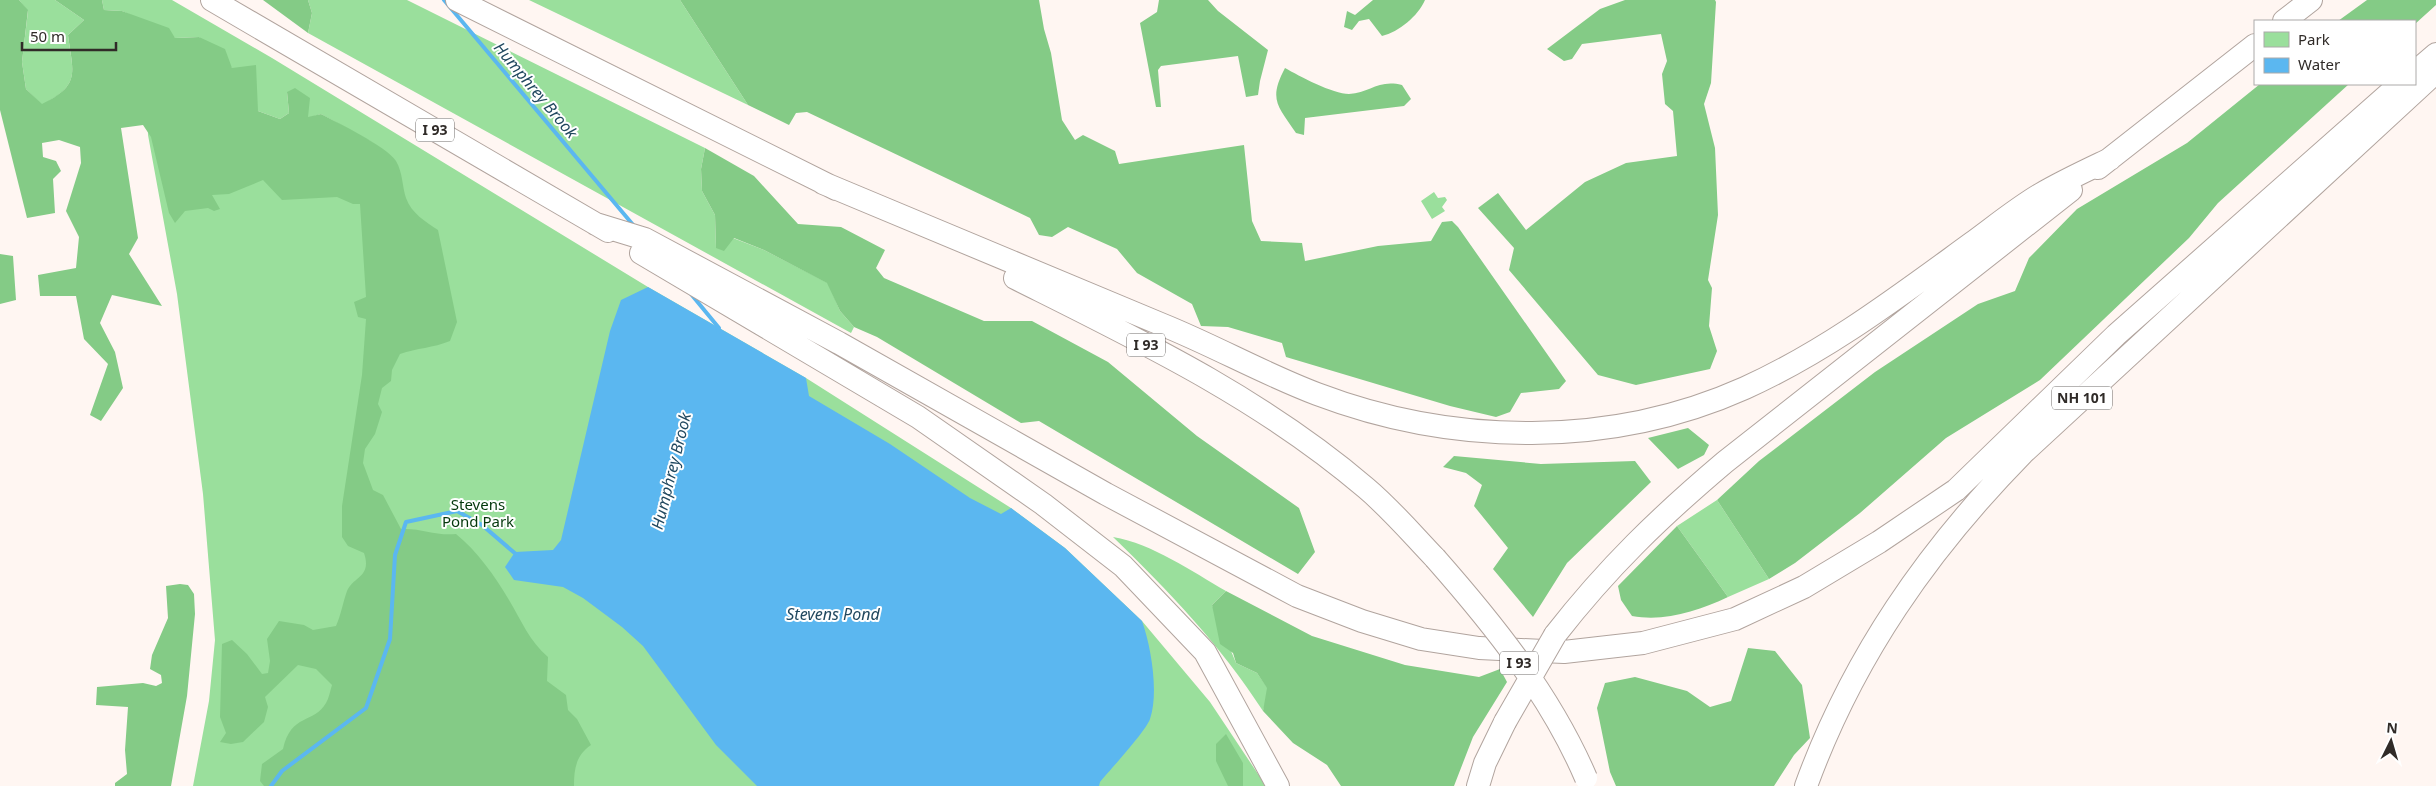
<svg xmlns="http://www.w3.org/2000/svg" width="2436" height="786" viewBox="0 0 2436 786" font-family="'Noto Sans',sans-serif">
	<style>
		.green { fill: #9adf9c }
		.forest { fill: #84cb86 }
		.water { fill: #5bb7f0 }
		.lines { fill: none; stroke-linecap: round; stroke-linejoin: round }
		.stream { stroke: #5bb7f0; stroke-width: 4 }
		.highway-casing { stroke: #b1a49e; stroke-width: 24 }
		.highway { stroke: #fff; stroke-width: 22 }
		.highway-bridge-casing { stroke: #b1a49e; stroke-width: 24; stroke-linecap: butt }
		.highway-bridge { stroke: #fff; stroke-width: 22 }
		.labels { text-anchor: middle; stroke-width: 4; stroke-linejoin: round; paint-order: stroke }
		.shield { fill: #fff; stroke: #6e6b68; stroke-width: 1 }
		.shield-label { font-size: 14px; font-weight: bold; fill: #302b28 }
		.park-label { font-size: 15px; fill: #03380b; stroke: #fff }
		.water-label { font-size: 16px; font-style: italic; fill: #21485f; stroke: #fff }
	</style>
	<rect width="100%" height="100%" fill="#fff6f2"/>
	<path class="green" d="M19,0h36l29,20 -16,15c5,39 13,49 -26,70l-16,-16 -4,-27 6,-51z
		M102,0h70l100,58 376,229 158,91 205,130 54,40 77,73 68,81 56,84h-1073l16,-85 6,-61 -12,-146 -26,-200 -29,-159 -2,-69 73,38 170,51 -19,-14 -49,-27 -13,4 -21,-26 2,21 -9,6 -22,-8 -26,-43 -33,-31 -24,1 -33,-18 -20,-9 -18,-1z
		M308,0h99l298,148 -4,21 1,22 13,24 1,33 17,-10 31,12 64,33 12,28 14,16 -3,6 -543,-300 4,-20z
		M529,0h151l68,105z
		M1434,192l4,6 7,-1 2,3 -5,7 3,4 -13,8 -11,-18z
		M1717,500l52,79 -41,18 -51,-71z
		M1113,537c40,7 78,34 113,54l-14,14 24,58 21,10 12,17 -6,21c-42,-65 -95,-121 -150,-174z"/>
	<path class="forest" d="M0,0h19l9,10 -6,52 4,27 16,15c39,-19 31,-31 26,-69l16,-15 -29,-20h47l2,10 18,1 47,17 6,10 24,-1 26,12 7,19 24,-3 2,46 22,8 9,-6 -2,-21 8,-4 15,10 -2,19 13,-3c17,9 65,32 75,47 7,12 6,25 10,37 5,15 20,24 32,32l19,92 -7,19c-17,7 -33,7 -50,13l-8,16 -1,11 -9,7 -4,16 4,8 -7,22 -10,15 -2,14 10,27 10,5 18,34c21,-1 34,7 55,5 21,17 39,42 53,66 12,20 21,42 39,57l-1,24 19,14 2,15 9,9 14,26c-15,10 -17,24 -17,41h-310l-4,-5 2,-17 21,-15c8,-36 31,-25 43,-46 3,-5 4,-12 6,-18l-16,-16 -18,-4 -33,32 3,10 -4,15 -21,20 -12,2 -11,-2 6,-9 -6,-16 2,-73 10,-4 15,14 15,20 6,-1 2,-12 -3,-22 12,-18 25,4 9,5 23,-4c5,-11 7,-24 11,-35 7,-15 25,-14 17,-38l-16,-7 -6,-9v-31l20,-131 4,-56 -8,-2 -4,-15 12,-5 -6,-93h-7l-16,-7 -55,3 -19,-20 -34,14 -17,1 8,14 -6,2 -6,-3 -23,3 -10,12 -6,-10 -18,-76 -8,-12 -22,3 17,110 -9,16 33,52 -50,-11 -12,28 15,29 8,36 -22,33 -11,-6 18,-51 -24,-25 -8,-43h-36l-2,-21 38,-7 3,-31 -13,-26 15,-48 -1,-16 -21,-7 -17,3 1,14 13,4 5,10 -8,8 2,34 -28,5 -27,-108z
		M263,0h45l4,13 -4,20z
		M680,0h359l5,29 7,24 11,67 13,20 8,-5 32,16 4,13 125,-19 8,76 9,20 41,2 3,18 73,-15 53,-5 11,-19 10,-1 6,6 108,154 -7,8 -38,4 -11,19 -14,5 -46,-11 -164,-49 -4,-14 -54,-16 -27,-1 -9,-22 -55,-31 -20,-24 -49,-22 -16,10 -13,-2 -9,-17 -223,-106 -11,1 -7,12 -41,-20z
		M1159,0h49l10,11 50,39 -8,31 -2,14 -12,2 -8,-41 -77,10 -3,4 3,37h-5l-16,-84 17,-11z
		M1373,0h52c-7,16 -26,32 -43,36l-13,-17 -10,2 -7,9 -8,-3 3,-16 8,4z
		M1625,0h90l1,2 -5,81 -7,21 11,44 3,67 -10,65 4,8 -3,38 8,25 -7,18 -74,16 -38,-10 -89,-105 5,-22 -36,-40 20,-15 28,37 59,-48 41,-19 51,-7 -4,-45 -8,-7 -3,-30 5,-13 -6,-27 -79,10 -10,15 -8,2 -17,-12 53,-40z
		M2367,0h69v5l-21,19v-3h-77z
		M1285,68c14,8 48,26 64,26 21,-1 29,-15 53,-9l9,14 -7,7 -99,12 -1,17 -8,-2c-18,-27 -28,-33 -11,-65z
		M2260,84h89l-131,119 -29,35 -149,142 -94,58 -86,75 -65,50 -26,16 -52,-79 42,-39 116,-89 103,-68 37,-13 14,-33 48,-49 110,-66z
		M705,148l49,28 44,48 43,3 44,23 -9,18 8,10 100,43h48l76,41 89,74 102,72 16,44 -17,22 -259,-153 -18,2 -144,-86 -23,-10 -14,-16 -13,-28 -63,-33 -30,-12 -10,13 -8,-3 -1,-33 -13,-24 -1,-22z
		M0,254l13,2 3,44 -16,4z
		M1688,428l21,17 -5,10 -26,14 -30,-31z
		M1454,456l87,8 94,-3 16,21 -84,81 -34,54 -40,-48 15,-21 -34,-42 8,-21 -16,-12 -23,-6z
		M1677,526l51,71c-30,14 -63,25 -96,19l-11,-16 -3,-14z
		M180,584l8,1 6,9 1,20 -8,82 -16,90h-56v-3l12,-9 -2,-24 3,-43 -32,-2 1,-18 46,-4 13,3 6,-3 -1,-8 -11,-6 2,-14 16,-37 -2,-32z
		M1226,591l86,45 93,29 74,12 21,-8 7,13 -34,55 -19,49h-113l-14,-21 -34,-22 -30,-32 4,-23 -10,-15 -21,-10 -3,-10 -13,-9 -8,-39z
		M1748,648l27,3 27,34 8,53 -16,17 -20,31h-158l-6,-14 -13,-64 8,-25 30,-6 52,14 23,16 21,-6z
		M1226,734l17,29v23h-15l-12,-25v-17z"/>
	<path class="water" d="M648,287l158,91 3,18 81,48 80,54 31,16 10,-6 54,40 77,73c9,25 17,72 8,98 -4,12 -40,51 -50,63l-1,4h-342l-41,-41 -73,-99 -21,-19 -39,-29 -20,-11 -49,-7 -9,-13 10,-15 38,-2 8,-10 49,-209 11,-31z"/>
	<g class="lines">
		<path class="stream" d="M444,0l190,226
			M691,294l28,34 -1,4
			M271,786l11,-15 84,-63 24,-69 5,-84 11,-33 51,-11 25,14 35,30"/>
		<defs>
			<path id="highway" d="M212,0l396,231
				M457,0l379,189
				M2284,21l27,-21
				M2415,72l21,-18
				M2098,168l157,-123
				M823,183c113,47 226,94 340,142 52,21 101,49 154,69 137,52 294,54 428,-6 82,-37 154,-92 227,-145 22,-16 45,-35 69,-49 22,-13 46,-24 69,-35
				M596,224l49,15 194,104 267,151 191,102 65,25 59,18 58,9 85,4 79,-9 92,-24 69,-32 75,-45 77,-52 160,-155 284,-251
				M641,253l277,164 125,87 80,62 82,86 73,134
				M1015,278c122,61 246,120 351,210 25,21 47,47 69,70
				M1555,635c53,-68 105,-118 170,-173l346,-272
				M1478,786l7,-23 20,-41
				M1806,786c47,-129 121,-235 217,-333l413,-381"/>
		</defs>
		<use href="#highway" class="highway-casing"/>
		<use href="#highway" class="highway"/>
		<defs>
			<path id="highway-bridge" d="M1435,558c59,67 116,138 151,220
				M1505,722l50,-87"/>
		</defs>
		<use href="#highway-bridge" class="highway-bridge-casing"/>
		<use href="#highway-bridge" class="highway-bridge"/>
	</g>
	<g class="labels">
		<g class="shield">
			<rect x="416" y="118.5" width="38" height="23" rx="4"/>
			<rect x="1127" y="333.5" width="38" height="23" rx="4"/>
			<rect x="2052" y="386.5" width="60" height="23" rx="4"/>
			<rect x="1500" y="651.5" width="38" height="23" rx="4"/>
		</g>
		<g class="shield-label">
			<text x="435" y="135">I 93</text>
			<text x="1146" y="350">I 93</text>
			<text x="2082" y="403">NH 101</text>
			<text x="1519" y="668">I 93</text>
		</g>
		<g class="park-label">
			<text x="478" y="510">Stevens<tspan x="478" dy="17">Pond Park</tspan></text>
		</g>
		<g class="water-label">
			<text transform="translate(536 90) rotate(50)" y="6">Humphrey Brook</text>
			<text transform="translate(671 471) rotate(-76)" y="6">Humphrey Brook</text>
			<text x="833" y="620">Stevens Pond</text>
		</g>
	</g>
	<rect x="2254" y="20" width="162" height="65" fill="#ffffff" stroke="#acaaa9"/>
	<rect x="2264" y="32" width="25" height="15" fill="#9adf9c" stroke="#acaaa9"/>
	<text x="2298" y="45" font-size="15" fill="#302b28">Park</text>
	<rect x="2264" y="58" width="25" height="15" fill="#5bb7f0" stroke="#acaaa9"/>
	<text x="2298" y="70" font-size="15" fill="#302b28">Water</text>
	<g transform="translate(2391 741) rotate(5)" stroke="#ffffff" stroke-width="4" paint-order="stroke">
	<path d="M0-4L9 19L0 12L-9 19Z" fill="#302b28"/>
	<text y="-8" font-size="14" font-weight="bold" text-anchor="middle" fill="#302b28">N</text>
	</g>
	<path d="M22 42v8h94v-8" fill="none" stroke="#302b28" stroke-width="2.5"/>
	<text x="30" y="42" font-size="15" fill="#302b28" stroke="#ffffff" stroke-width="4" paint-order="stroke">50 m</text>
</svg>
